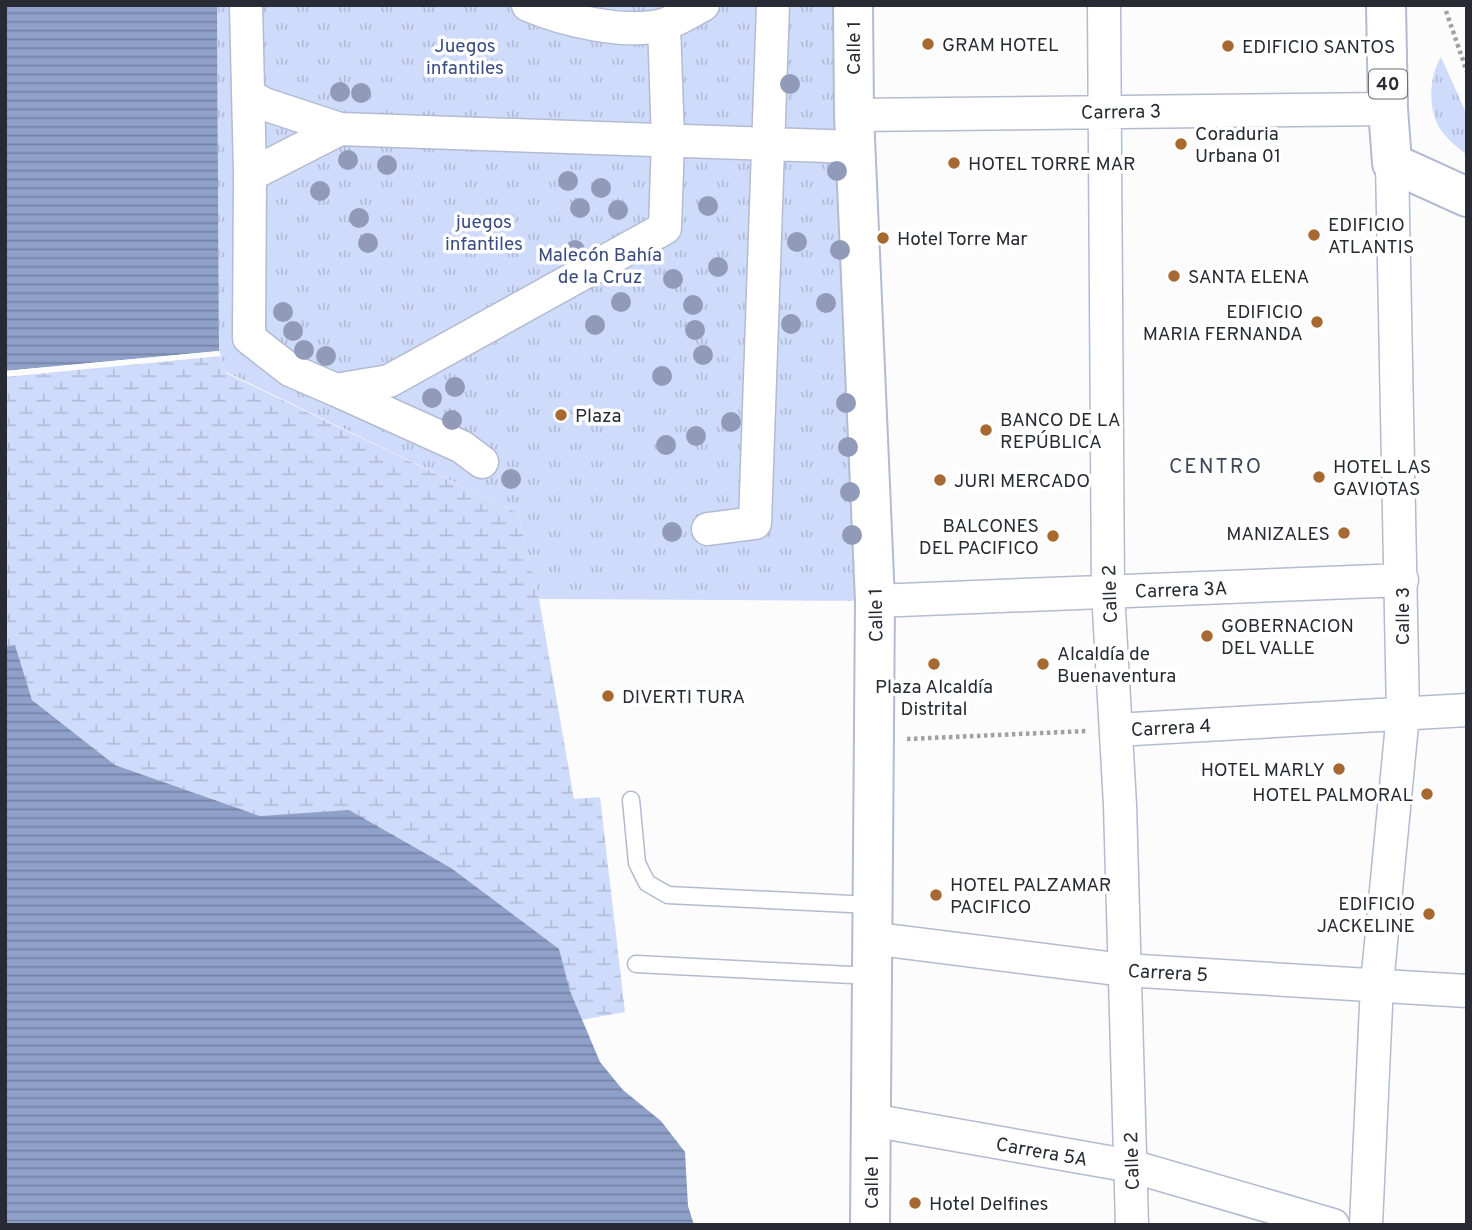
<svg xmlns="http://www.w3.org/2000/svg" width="1472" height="1230" viewBox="0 0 1472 1230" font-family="Overpass,sans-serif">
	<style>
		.grass { fill: url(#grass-tufts) }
		.wetland { fill: url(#wetland-marsh) }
		.water { fill: url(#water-rules) }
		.pier { fill: #fcfcfc }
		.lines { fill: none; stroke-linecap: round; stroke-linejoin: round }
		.lane-casing { stroke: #b3bbd0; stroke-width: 19 }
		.street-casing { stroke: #b3bbd0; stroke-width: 35 }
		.secondary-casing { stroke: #b3bbd0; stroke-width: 42 }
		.highway-casing { stroke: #b3bbd0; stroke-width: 42 }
		.path { stroke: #a0a1a5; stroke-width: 4.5; stroke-dasharray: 3.5 3.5; stroke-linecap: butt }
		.lane { stroke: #fff; stroke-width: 16 }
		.street { stroke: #fff; stroke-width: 32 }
		.secondary { stroke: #fff; stroke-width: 38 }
		.highway { stroke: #fff; stroke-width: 38 }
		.tree { fill: #919bb9 }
		.poi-dot { fill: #a86831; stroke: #fff; stroke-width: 2.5 }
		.labels { text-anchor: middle; stroke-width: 7; stroke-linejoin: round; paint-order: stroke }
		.shield { fill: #fff; stroke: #686b70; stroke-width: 2 }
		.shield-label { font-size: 18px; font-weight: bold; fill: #282b33 }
		.poi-label { font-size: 19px; fill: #282b33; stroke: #fff; text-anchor: start }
		.park-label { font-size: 19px; fill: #394c82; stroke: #fff }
		.street-label { font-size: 19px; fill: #282b33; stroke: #fff }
		.neighbourhood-label { font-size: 21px; letter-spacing: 2px; fill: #3f4657; stroke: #fff }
	</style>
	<defs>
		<pattern id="grass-tufts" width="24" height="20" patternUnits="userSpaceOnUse" patternTransform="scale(1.75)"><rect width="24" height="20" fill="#cfdbfb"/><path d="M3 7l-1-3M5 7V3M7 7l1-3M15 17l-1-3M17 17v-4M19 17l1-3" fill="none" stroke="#b2bcd8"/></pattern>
		<pattern id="wetland-marsh" width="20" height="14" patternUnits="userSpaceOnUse" patternTransform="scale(1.75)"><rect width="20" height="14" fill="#cfdbfb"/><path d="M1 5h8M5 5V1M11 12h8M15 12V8" fill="none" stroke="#b2bcd8"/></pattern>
		<pattern id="water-rules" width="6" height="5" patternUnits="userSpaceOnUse" patternTransform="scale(1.75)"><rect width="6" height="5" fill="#8fa0c9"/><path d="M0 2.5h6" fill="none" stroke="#7583a4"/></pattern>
	</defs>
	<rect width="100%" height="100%" fill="#fcfcfc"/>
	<path class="grass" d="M217,5h636l22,596 -336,-2 -21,-86 -292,-141 -7,-22z
		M1441,57l26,58v40c-10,-8 -21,-16 -28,-28 -11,-19 -10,-51 2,-70z"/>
	<path class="wetland" d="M221,356l5,17 292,140 21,86 35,200 26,-2 25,215 -44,8 -11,-29 -221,-180 -89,5 -145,-51 -83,-65 -17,-55 -10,2v-270z"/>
	<path class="water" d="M5,5h212l2,346 -214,20z
		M15,645l17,55 83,65 145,51 89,-6 102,58 108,81 11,42 30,71 23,28 38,31 24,31 3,54 6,19h-689v-578z"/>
	<path class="pier" d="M219,351l1,3 -215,21v-4z"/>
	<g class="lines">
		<defs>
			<path id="lane" d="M631,800l6,63 10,20 21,12 203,10
				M636,964l236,12"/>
			<path id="street" d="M246,5l4,170 -1,163 41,32 46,20 53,-9 276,-153 3,-88 -4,-115
				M528,5c35,15 97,30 135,20 13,-4 27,-13 40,-20
				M1104,5l4,587 12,213 12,420
				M248,95l16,9 76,25 515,18
				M854,115l534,-6
				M250,175l90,-46
				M336,390l126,57 20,15
				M708,529l47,-6 18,-518
				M875,601l527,-21
				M1116,730l351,-20
				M870,938l254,32 343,21
				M871,1120l260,46 202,59
				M1366,1225l11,-241 26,-270 -11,-551"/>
			<path id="secondary" d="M853,5l1,110 21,486 -5,624"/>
			<path id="highway" d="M1386,5l2,104 4,54 75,34"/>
		</defs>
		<use href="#lane" class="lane-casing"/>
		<use href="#street" class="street-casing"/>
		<use href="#secondary" class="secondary-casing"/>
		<use href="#highway" class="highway-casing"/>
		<path class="path" d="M1446,11l21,61
			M907,739l180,-8"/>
		<use href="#lane" class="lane"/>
		<use href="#street" class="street"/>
		<use href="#secondary" class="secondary"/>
		<use href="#highway" class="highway"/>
	</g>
	<g class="tree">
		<circle cx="790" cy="84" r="10"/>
		<circle cx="340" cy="92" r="10"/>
		<circle cx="361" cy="93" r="10"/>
		<circle cx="348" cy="160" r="10"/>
		<circle cx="387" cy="165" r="10"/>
		<circle cx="837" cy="171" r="10"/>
		<circle cx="568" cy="181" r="10"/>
		<circle cx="601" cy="188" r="10"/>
		<circle cx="320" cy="191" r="10"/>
		<circle cx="708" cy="206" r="10"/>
		<circle cx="580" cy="208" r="10"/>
		<circle cx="618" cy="210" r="10"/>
		<circle cx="359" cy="218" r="10"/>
		<circle cx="797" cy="242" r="10"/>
		<circle cx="368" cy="243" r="10"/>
		<circle cx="575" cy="250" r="10"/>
		<circle cx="840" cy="250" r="10"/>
		<circle cx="718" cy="267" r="10"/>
		<circle cx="673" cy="279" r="10"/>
		<circle cx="621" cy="302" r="10"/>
		<circle cx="826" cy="303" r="10"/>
		<circle cx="693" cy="305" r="10"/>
		<circle cx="283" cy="312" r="10"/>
		<circle cx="791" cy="324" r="10"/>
		<circle cx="595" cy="325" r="10"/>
		<circle cx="695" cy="330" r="10"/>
		<circle cx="293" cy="331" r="10"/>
		<circle cx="304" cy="350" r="10"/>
		<circle cx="703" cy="355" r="10"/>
		<circle cx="326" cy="356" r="10"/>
		<circle cx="662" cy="376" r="10"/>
		<circle cx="455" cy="387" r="10"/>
		<circle cx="432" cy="398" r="10"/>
		<circle cx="846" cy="403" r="10"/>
		<circle cx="452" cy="420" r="10"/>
		<circle cx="731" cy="422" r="10"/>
		<circle cx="696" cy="436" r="10"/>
		<circle cx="666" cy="445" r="10"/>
		<circle cx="848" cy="447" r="10"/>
		<circle cx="511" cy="479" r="10"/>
		<circle cx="850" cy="492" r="10"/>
		<circle cx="672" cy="532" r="10"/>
		<circle cx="852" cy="535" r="10"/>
	</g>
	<g class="poi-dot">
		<circle cx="928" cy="44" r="7"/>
		<circle cx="1228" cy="46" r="7"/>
		<circle cx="1181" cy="144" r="7"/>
		<circle cx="954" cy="163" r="7"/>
		<circle cx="1314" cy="235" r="7"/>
		<circle cx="883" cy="238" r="7"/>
		<circle cx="1174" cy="276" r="7"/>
		<circle cx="1317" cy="322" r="7"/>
		<circle cx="561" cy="415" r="7"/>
		<circle cx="986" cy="430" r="7"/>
		<circle cx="1319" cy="477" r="7"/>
		<circle cx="940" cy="480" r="7"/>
		<circle cx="1344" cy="533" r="7"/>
		<circle cx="1053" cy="536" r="7"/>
		<circle cx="1207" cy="636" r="7"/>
		<circle cx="934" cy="664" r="7"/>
		<circle cx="1043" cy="664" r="7"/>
		<circle cx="608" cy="696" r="7"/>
		<circle cx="1339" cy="769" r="7"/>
		<circle cx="1427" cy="794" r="7"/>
		<circle cx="936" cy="895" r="7"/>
		<circle cx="1429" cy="914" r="7"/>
		<circle cx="915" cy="1203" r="7"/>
	</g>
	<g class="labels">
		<rect class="shield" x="1369" y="69.5" width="38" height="29" rx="5"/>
		<g class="shield-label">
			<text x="1388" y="90">40</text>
		</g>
		<g class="poi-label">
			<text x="942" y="51">GRAM HOTEL</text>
			<text x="1242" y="53">EDIFICIO SANTOS</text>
			<text x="1195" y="140">Coraduria<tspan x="1195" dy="22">Urbana 01</tspan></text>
			<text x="968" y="170">HOTEL TORRE MAR</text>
			<text x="1328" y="231">EDIFICIO<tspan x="1328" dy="22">ATLANTIS</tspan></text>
			<text x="897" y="245">Hotel Torre Mar</text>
			<text x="1188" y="283">SANTA ELENA</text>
			<text x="1303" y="318" text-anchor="end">EDIFICIO<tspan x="1303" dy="22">MARIA FERNANDA</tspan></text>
			<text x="575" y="422">Plaza</text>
			<text x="1000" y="426">BANCO DE LA<tspan x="1000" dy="22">REPÚBLICA</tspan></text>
			<text x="1333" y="473">HOTEL LAS<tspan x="1333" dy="22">GAVIOTAS</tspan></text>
			<text x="954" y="487">JURI MERCADO</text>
			<text x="1039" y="532" text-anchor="end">BALCONES<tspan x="1039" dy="22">DEL PACIFICO</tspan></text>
			<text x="1330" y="540" text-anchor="end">MANIZALES</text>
			<text x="1221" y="632">GOBERNACION<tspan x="1221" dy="22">DEL VALLE</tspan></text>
			<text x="1057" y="660">Alcaldía de<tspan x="1057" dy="22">Buenaventura</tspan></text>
			<text x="934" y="693" text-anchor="middle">Plaza Alcaldía<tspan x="934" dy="22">Distrital</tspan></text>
			<text x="622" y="703">DIVERTI TURA</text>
			<text x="1325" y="776" text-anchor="end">HOTEL MARLY</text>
			<text x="1413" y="801" text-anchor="end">HOTEL PALMORAL</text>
			<text x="950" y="891">HOTEL PALZAMAR<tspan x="950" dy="22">PACIFICO</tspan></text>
			<text x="1415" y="910" text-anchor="end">EDIFICIO<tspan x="1415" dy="22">JACKELINE</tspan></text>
			<text x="929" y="1210">Hotel Delfines</text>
		</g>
		<g class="park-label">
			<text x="465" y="52">Juegos<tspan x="465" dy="22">infantiles</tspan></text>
			<text x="484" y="228">juegos<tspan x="484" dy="22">infantiles</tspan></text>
			<text x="600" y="261">Malecón Bahía<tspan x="600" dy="22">de la Cruz</tspan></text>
		</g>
		<g class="street-label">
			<text transform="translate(853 48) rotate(-90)" y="7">Calle 1</text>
			<text transform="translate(1121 111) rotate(-1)" y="7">Carrera 3</text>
			<text transform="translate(1181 589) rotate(-2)" y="7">Carrera 3A</text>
			<text transform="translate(1109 594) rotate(-92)" y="7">Calle 2</text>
			<text transform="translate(875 615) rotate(-91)" y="7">Calle 1</text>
			<text transform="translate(1402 616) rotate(-90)" y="7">Calle 3</text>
			<text transform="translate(1171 727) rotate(-3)" y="7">Carrera 4</text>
			<text transform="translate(1168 972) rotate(3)" y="7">Carrera 5</text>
			<text transform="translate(1042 1151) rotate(10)" y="7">Carrera 5A</text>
			<text transform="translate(1131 1161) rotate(-92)" y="7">Calle 2</text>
			<text transform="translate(871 1182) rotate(-90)" y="7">Calle 1</text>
		</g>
		<g class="neighbourhood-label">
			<text x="1216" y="473">CENTRO</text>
		</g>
	</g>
	<rect width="1472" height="1230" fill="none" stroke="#282b33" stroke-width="14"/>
</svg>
